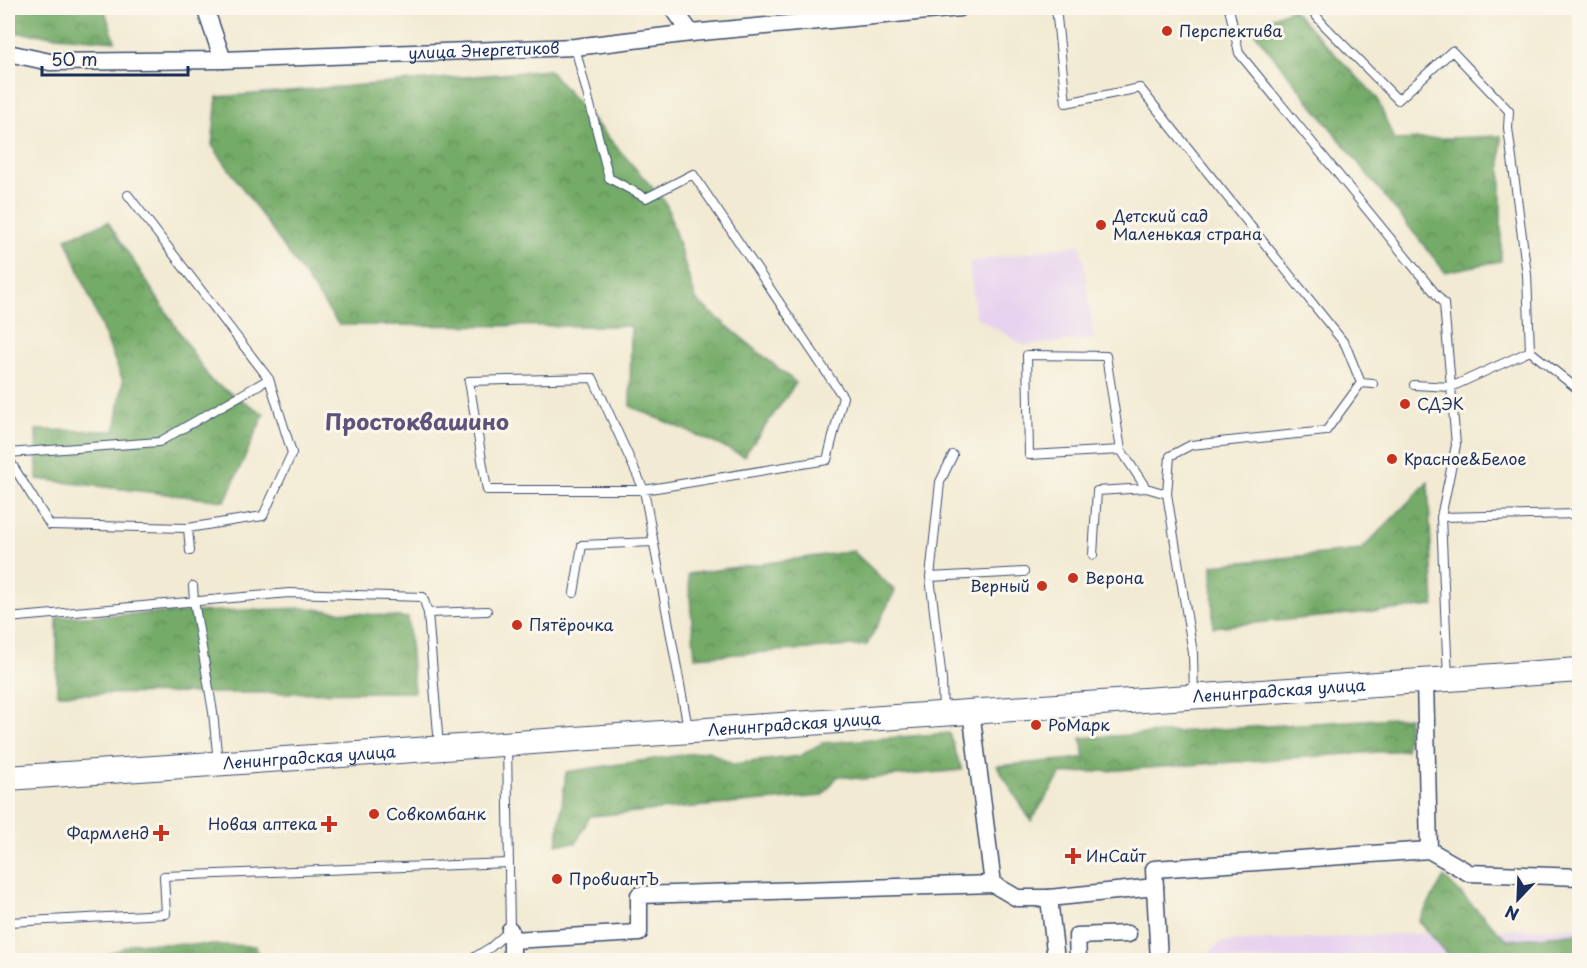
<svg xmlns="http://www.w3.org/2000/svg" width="1587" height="968" viewBox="0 0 1587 968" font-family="'Playpen Sans',sans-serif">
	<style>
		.built { fill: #e7d2ef }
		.forest { fill: url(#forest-crowns); stroke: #486d63; stroke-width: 1.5 }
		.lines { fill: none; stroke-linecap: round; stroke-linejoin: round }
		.lane-casing { stroke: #3b4b6f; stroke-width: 10 }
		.street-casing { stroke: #3b4b6f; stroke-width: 19 }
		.secondary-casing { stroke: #3b4b6f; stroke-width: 26 }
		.lane { stroke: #fff; stroke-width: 8 }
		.street { stroke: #fff; stroke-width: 16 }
		.secondary { stroke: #fff; stroke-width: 24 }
		.poi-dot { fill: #c8321e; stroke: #fbf7ec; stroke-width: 2 }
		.labels { text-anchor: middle; stroke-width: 6; stroke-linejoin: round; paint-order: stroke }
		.poi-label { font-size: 16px; fill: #1b2f5e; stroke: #fbf7ec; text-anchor: start }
		.street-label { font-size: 16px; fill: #1b2f5e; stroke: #fbf7ec }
		.district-label { font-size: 22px; font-weight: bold; fill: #5e537a; stroke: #fbf7ec }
	</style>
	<defs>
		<pattern id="forest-crowns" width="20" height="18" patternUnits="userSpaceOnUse" patternTransform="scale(1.5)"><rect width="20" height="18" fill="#74ab68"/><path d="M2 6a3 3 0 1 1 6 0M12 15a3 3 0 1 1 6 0" fill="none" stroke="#5e8c59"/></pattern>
	</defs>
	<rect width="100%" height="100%" fill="#fbf7ec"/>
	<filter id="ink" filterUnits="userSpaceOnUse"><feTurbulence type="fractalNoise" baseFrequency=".0167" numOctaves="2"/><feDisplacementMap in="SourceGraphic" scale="12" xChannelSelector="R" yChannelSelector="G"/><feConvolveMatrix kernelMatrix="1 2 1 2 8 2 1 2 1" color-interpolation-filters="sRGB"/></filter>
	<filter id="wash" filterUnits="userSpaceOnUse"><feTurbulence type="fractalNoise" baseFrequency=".008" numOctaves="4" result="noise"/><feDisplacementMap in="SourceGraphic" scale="24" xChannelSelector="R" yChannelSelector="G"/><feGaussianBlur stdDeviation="1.35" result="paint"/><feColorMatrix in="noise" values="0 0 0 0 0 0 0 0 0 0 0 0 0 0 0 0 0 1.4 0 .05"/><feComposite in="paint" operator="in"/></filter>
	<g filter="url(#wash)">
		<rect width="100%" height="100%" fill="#f2ead2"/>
		<path class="built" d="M1081,244l13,95 -70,6 -48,-28 -7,-55z
			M1579,927v33h-378l20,-18z"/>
		<path class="forest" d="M8,8h96l11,33 -107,-9z
			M1292,9l85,89 17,42 107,-4v125l-56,11 -195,-245z
			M549,70l117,133 30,97 100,83 -52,73 -114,-50 1,-80 -292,-1 -127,-180 5,-48z
			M108,222l103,159 53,33 -39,87 -188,-22 -1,-49 79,1 8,-50 -57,-143z
			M1428,482l6,124 -221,21 -1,-62 149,-15z
			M853,551l42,40 -28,54 -172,12 -7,-83z
			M303,608l105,10 6,74 -357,2v-77z
			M1409,717l-3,33 -345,24 -30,47 -34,-55 88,-8 -4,-20z
			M949,733l13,37 -100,9 -24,-3 -16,20 -232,20 -14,27 -19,1 9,-72 142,-21 24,13 68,-8 22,-13z
			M1444,877l63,63 72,-7v27h-128l-32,-39z
			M134,943l122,3 2,14h-162z"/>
	</g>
	<g filter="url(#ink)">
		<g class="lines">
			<defs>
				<path id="lane" d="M1056,8l10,95 74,-15 205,256 16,39 -35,48 -135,14 -21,11 -3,38 26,159 1,43
					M1229,8l10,45 205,251 12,141 -15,72 7,161
					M1310,8l13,16 75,76 54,-49 57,60 -1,17 19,147 3,76 -79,36 -37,-2
					M575,47l34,131 37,20 47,-24 150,223 -16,63 -183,30h-157l-18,-109 124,-3 51,112 44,238
					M1530,351l50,40
					M1361,383l12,1
					M1121,450l-92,5 -2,-100 79,1 15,94 25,38
					M8,453l151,-11 110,-63
					M8,458l42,67 138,3 75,-12 29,-63 -23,-74 -141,-184
					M1441,517l139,-3
					M188,528l2,23
					M1093,555l4,-64 49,-3 21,6
					M930,577l10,-95 13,-27
					M193,586l1,15 19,111 5,51
					M574,593l8,-48 71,-3
					M8,618l281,-25 134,4 5,16
					M943,713l-1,-33 -12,-103 94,-5
					M439,746l-11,-133 59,-2
					M8,918l1,4 157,-8 -2,-38 345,-13
					M470,960l21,-13 19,-17 -3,-185"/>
				<g id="street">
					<path d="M205,8l18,52"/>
					<path d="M673,8l18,25"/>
					<path id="s1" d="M8,53l42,9 173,-2 352,-13 116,-14 269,-25"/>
					<path d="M1425,680l4,170"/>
					<path d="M971,711l22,173 24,14h32l106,-11"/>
					<path d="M1049,898l7,62"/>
					<path d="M510,930l2,10 127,-7v-38l354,-11"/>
					<path d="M512,940v20"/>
					<path d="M1078,960l-1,-24 51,-2"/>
					<path d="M1159,960l-5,-91 275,-19 40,23 111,4"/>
				</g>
				<g id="secondary">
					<path id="s2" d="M8,778l1572,-108"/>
				</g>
			</defs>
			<use href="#lane" class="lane-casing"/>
			<use href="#street" class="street-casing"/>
			<use href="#secondary" class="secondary-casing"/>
			<use href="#lane" class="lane"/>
			<use href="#street" class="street"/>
			<use href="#secondary" class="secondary"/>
		</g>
	</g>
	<g class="poi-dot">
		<circle cx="1167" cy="31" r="6"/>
		<circle cx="1101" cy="225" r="6"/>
		<circle cx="1405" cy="404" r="6"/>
		<circle cx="1392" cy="459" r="6"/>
		<circle cx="1073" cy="578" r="6"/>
		<circle cx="1042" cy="586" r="6"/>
		<circle cx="517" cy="625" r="6"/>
		<circle cx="1036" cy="725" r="6"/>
		<circle cx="374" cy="814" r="6"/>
		<path d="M326 815h6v6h6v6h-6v6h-6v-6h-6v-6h6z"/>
		<path d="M158 824h6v6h6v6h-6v6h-6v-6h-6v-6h6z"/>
		<path d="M1070 847h6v6h6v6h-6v6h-6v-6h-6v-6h6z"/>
		<circle cx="557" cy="879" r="6"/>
	</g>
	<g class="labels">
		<g class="poi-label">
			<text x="1179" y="37">Перспектива</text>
			<text x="1113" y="222">Детский сад<tspan x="1113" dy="18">Маленькая страна</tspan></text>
			<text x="1417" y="410">СДЭК</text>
			<text x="1404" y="465">Красное&amp;Белое</text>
			<text x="1085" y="584">Верона</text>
			<text x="1030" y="592" text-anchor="end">Верный</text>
			<text x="529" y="631">Пятёрочка</text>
			<text x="1048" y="731">РоМарк</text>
			<text x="386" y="820">Совкомбанк</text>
			<text x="317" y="830" text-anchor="end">Новая аптека</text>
			<text x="149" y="839" text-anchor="end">Фармленд</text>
			<text x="1086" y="862">ИнСайт</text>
			<text x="569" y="885">ПровиантЪ</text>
		</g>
		<g class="street-label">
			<text dy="6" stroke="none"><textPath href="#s1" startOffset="477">улица Энергетиков</textPath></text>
			<text dy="6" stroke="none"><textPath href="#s2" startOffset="1274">Ленинградская улица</textPath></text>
			<text dy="6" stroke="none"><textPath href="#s2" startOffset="788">Ленинградская улица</textPath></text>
			<text dy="6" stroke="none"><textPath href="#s2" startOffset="302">Ленинградская улица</textPath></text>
		</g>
		<g class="district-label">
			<text x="417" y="430">Простоквашино</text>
		</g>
	</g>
	<rect width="1587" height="968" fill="none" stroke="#fbf7ec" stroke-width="30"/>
	<g transform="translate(1518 899) rotate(203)" stroke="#fbf7ec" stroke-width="4.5" paint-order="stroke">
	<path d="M0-4.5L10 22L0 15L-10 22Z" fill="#1b2f5e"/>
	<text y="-9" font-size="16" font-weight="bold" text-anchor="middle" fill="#1b2f5e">N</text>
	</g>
	<path d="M42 66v9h146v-9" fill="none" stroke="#1b2f5e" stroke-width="3"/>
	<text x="51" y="66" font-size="18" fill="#1b2f5e" stroke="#fbf7ec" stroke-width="4.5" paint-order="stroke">50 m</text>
</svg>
